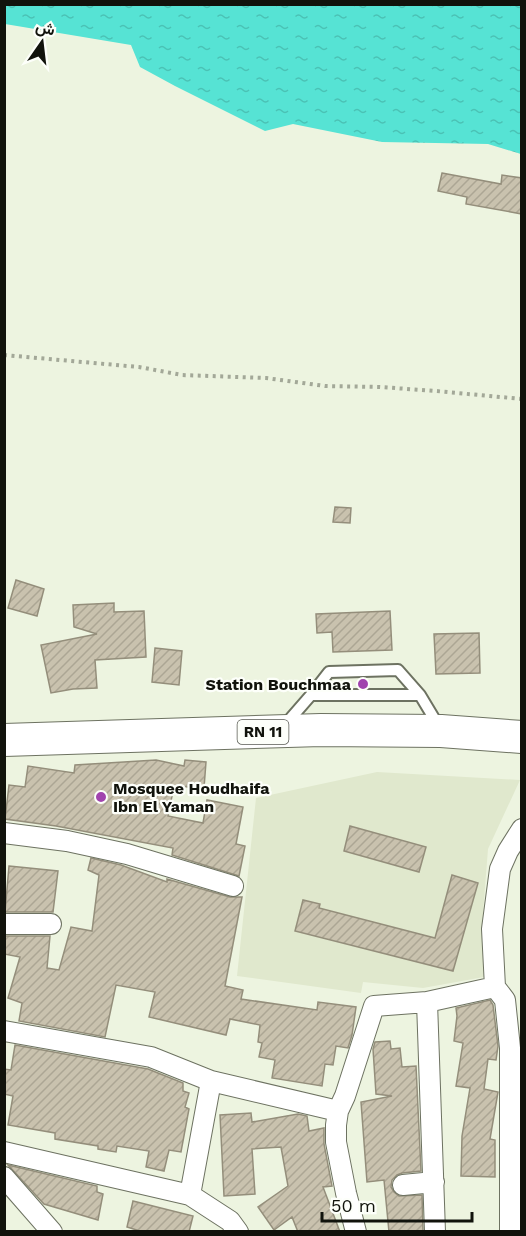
<svg xmlns="http://www.w3.org/2000/svg" width="526" height="1236" viewBox="0 0 526 1236" font-family="'Work Sans',Vazirmatn,sans-serif">
	<style>
		.built { fill: #e0e8cd }
		.water { fill: url(#water-ripples) }
		.building { fill: url(#building-hatch); stroke: #948e7b; stroke-width: 1.5 }
		.lines { fill: none; stroke-linecap: round; stroke-linejoin: round }
		.service-casing { stroke: #6d7261; stroke-width: 14 }
		.minor-casing { stroke: #6d7261; stroke-width: 22 }
		.primary-casing { stroke: #6d7261; stroke-width: 34 }
		.path { stroke: #a3a898; stroke-width: 4; stroke-dasharray: 3 4.5; stroke-linecap: butt }
		.service { stroke: #fff; stroke-width: 10 }
		.minor { stroke: #fff; stroke-width: 20 }
		.primary { stroke: #fff; stroke-width: 32 }
		.poi-dot { fill: #a144ae; stroke: #fdfffa; stroke-width: 2 }
		.labels { text-anchor: middle; stroke-width: 4.5; stroke-linejoin: round; paint-order: stroke }
		.shield { fill: #fdfffa; stroke: #585a53; stroke-width: 1.5 }
		.shield-label { font-size: 15px; font-weight: bold; fill: #11130c }
		.poi-label { font-size: 16px; font-weight: bold; fill: #11130c; stroke: #fdfffa; text-anchor: end }
	</style>
	<defs>
		<pattern id="water-ripples" width="26" height="14" patternUnits="userSpaceOnUse" patternTransform="scale(1.5)"><rect width="26" height="14" fill="#56e3d4"/><path d="M2 4q2-2 4 0t4 0M15 11q2-2 4 0t4 0" fill="none" stroke="#4ac2b5"/></pattern>
		<pattern id="building-hatch" width="6" height="6" patternUnits="userSpaceOnUse" patternTransform="scale(1.5)"><rect width="6" height="6" fill="#c9c2ae"/><path d="M-1 1l2-2M0 6l6-6M5 7l2-2" fill="none" stroke="#aca694"/></pattern>
	</defs>
	<rect width="100%" height="100%" fill="#edf4e0"/>
	<path class="built" d="M377,772l143,8 -32,69 -6,77 2,51 -61,11 -60,-6 -2,11 -124,-17 19,-178z"/>
	<path class="water" d="M4,5h517v149l-33,-10 -106,-2 -89,-18 -28,7 -90,-45 -35,-19 -9,-22 -126,-21z"/>
	<path class="building" d="M442,173l59,11 1,-9 20,3v36l-56,-10 1,-7 -29,-6z
		M335,507l16,1 -1,15 -17,-1z
		M16,580l28,9 -7,27 -29,-8z
		M114,603v9l30,-1 2,46 -51,3 2,28 -24,1 -22,4 -10,-48 56,-11 -23,-7 -1,-22z
		M390,611l2,39 -59,2 -1,-20 -15,1 -1,-19z
		M479,633l1,40 -44,1 -2,-40z
		M155,648l27,3 -3,34 -27,-3z
		M156,760l28,6 1,-6 21,2 -2,26 -30,-2 -6,30 35,7 4,-23 36,7 -7,37 9,2 -6,30 -67,-21 1,-7 -117,-22 -51,-7 4,-34 16,2 3,-21 46,7 1,-8z
		M350,826l76,21 -7,25 -75,-21z
		M91,858l30,7 46,17v-3l63,18h12l-17,89 18,4 -2,9 76,11 1,-8 38,5 -4,28 -4,13 -12,-2 -3,19 -8,-1 -3,22 -50,-8 3,-18 -16,-3 3,-14 -4,-1 2,-17 -30,-6 -4,16 -77,-18 6,-25 -39,-7 -11,52 -86,-16 3,-18 -14,-5 12,-41 -16,-3v-18h46l-3,32 12,2 12,-43 21,4 7,-56 -11,-5z
		M9,866l49,5 -5,41h-48z
		M452,875l26,8 -25,88 -158,-40 8,-31 17,4 -1,4 116,30z
		M490,1000l3,5 5,41 -2,14 -8,-1 -4,30 14,3 -8,47 5,1v37l-34,-1 1,-40 8,-48 -14,-2 7,-43 -9,-2 3,-25 -1,-8z
		M390,1041l1,8 9,-1 2,19 14,-1 5,105 -19,2 -5,2 -5,5 -1,7 3,5 5,4 23,-1 1,36 -34,1 -5,-52 -17,2 -6,-80 31,-6 -16,-2 -3,-45 2,-7z
		M15,1045l133,24 35,14v8l6,2 -4,14 4,2 -8,43 -12,-2 -5,21 -18,-4 3,-16 -32,-5 -1,6 -18,-3v-3l-43,-7v-6l-47,-8 5,-29 -9,-2v-25l7,1z
		M251,1113l1,9 46,-8 9,2 2,15 15,-3v16l8,42 -9,1 17,45h-42l-6,-15 -18,13 -16,-23 30,-21 -7,-39 -29,2 3,45 -31,2 -4,-81z
		M8,1165l89,21v6l6,2 -5,26 -54,-16z
		M133,1201l60,15 -4,16h-46l-16,-5z"/>
	<g class="lines">
		<defs>
			<path id="service" d="M311,695l18,-23 69,-2 22,25
				M284,726l27,-31h109l18,30"/>
			<path id="minor" d="M4,833l63,8 60,13 106,32
				M4,924h47
				M427,1002l8,230
				M4,1031l147,26 60,24 127,30
				M4,1152l186,43 40,26 8,11
				M4,1177l48,55
				M403,1185l31,-3
				M190,1195l21,-114
				M356,1232l-10,-39 -10,-51v-17l2,-14 7,-15 29,-90 53,-4 68,-15
				M510,1232v-184l-5,-48 -10,-13 -3,-58 8,-60 8,-18 14,-22"/>
			<path id="primary" d="M4,740l317,-10 120,1 81,6"/>
		</defs>
		<use href="#service" class="service-casing"/>
		<use href="#minor" class="minor-casing"/>
		<use href="#primary" class="primary-casing"/>
		<path class="path" d="M4,355l135,12 43,8 84,3 59,8 55,1 56,4 86,8"/>
		<use href="#service" class="service"/>
		<use href="#minor" class="minor"/>
		<use href="#primary" class="primary"/>
	</g>
	<g class="poi-dot">
		<circle cx="363" cy="684" r="6"/>
		<circle cx="101" cy="797" r="6"/>
	</g>
	<g class="labels">
		<rect class="shield" x="237.5" y="720" width="51" height="24" rx="4.5"/>
		<g class="shield-label">
			<text x="263" y="737">RN 11</text>
		</g>
		<g class="poi-label">
			<text x="351" y="690">Station Bouchmaa</text>
			<text x="113" y="794" text-anchor="start">Mosquee Houdhaifa<tspan x="113" dy="18">Ibn El Yaman</tspan></text>
		</g>
	</g>
	<rect width="526" height="1236" fill="none" stroke="#11130c" stroke-width="12"/>
	<g transform="translate(42 42) rotate(14)" stroke="#fdfffa" stroke-width="4.5" paint-order="stroke">
	<path d="M0-4.5L10 22L0 15L-10 22Z" fill="#11130c"/>
	<text y="-9" font-size="16" font-weight="bold" text-anchor="middle" fill="#11130c">ش</text>
	</g>
	<path d="M322 1212v9h150v-9" fill="none" stroke="#11130c" stroke-width="3"/>
	<text x="331" y="1212" font-size="18" fill="#11130c" stroke="#fdfffa" stroke-width="4.5" paint-order="stroke">50 m</text>
</svg>
